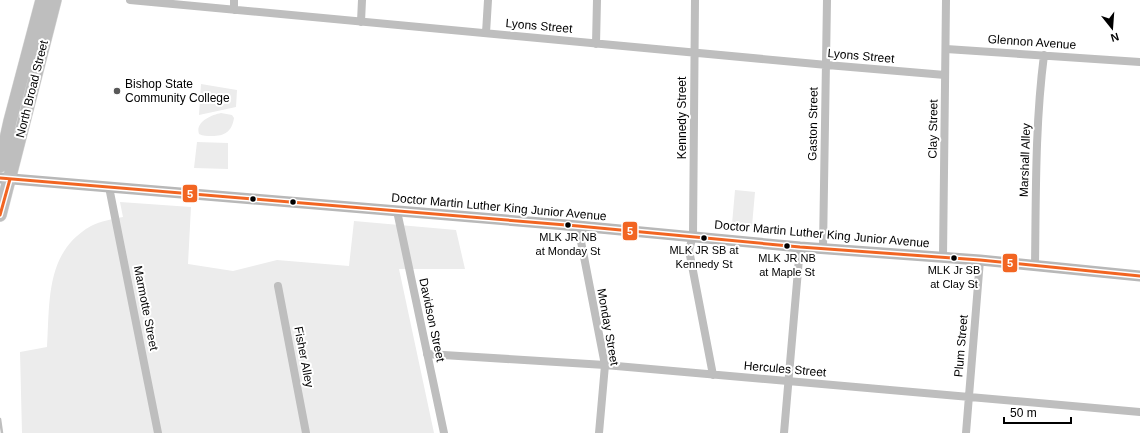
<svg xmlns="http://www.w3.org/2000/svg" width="1140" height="433" viewBox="0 0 1140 433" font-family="Arial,sans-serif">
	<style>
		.green { fill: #ececec }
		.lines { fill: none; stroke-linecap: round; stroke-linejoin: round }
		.stream { stroke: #bfbfbf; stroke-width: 2.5 }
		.primary-casing { stroke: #dbdbdb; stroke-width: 14 }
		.street { stroke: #bebebe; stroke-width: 8 }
		.secondary { stroke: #b8b8b8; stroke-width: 11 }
		.primary { stroke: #bebebe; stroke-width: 13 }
		.bus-1-casing { stroke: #fff; stroke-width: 6 }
		.bus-1 { stroke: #f26522; stroke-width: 3 }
		.poi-dot { fill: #595959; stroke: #fff; stroke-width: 1.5 }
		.bus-dot { fill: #000; stroke: #fff; stroke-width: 1.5 }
		.labels { text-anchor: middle; stroke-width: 4; stroke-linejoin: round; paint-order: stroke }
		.bus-label { font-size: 11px; fill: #000; stroke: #fff }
		.street-label { font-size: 12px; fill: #000; stroke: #fff }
		.poi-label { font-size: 12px; fill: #000; stroke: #fff; text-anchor: start }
		.line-badge { stroke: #fff; stroke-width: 1.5 }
		.badge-label { font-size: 11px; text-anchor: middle; font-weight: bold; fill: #fff }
	</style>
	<rect width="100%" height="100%" fill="#fff"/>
	<path class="green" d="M201,84l36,6 -1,17 -37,8z
		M221,113l11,2 2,3c-2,14 -10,18 -22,18 -5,0 -9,0 -13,-2 -4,-12 12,-19 22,-21z
		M197,142l31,1v26l-34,-1z
		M735,190l20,2 -3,34 -20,-2z
		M120,202l71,5 -3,57 45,7 44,-11 72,6 5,-45 102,9 9,39h-66l35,164h-412l-2,-81 27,-5c3,-45 -2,-95 44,-121 10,-5 21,-7 32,-9z"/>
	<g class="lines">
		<path class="stream" d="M0,419l2,14"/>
		<defs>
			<path id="primary" d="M0,166l10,-45 32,-121
				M0,215l55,-215"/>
		</defs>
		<use href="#primary" class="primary-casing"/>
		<path class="street" d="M130,0l697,65 118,10
			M695,0l-2,236 -4,14 24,125
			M234,10v-10
			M361,22l1,-22
			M486,33l2,-33
			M596,44l1,-44
			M946,49l194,13
			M109,187l49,246
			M397,211l47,222
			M578,226l27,139 -6,68
			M823,248l4,-248
			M943,258l3,-258
			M1035,266c1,-71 0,-141 9,-211
			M278,286l28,147
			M427,354l178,11 535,47
			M784,433l16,-186
			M966,433l14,-173"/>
		<path class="secondary" d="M0,178l578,48 222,21 180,13 160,16"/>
		<use href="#primary" class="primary"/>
		<defs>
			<path id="bus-1" d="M0,178l578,48 222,21 180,13 160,16
				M0,215l10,-36"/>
		</defs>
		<use href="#bus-1" class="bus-1-casing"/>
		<use href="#bus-1" class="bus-1"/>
	</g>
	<circle class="poi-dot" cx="117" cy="91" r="4"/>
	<g class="bus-dot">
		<circle cx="253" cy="199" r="3.5"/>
		<circle cx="293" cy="202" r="3.5"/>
		<circle cx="568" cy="225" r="3.5"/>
		<circle cx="704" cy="238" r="3.5"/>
		<circle cx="787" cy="246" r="3.5"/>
		<circle cx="954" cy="258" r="3.5"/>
	</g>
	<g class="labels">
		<g class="bus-label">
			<text x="568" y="241">MLK JR NB<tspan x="568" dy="14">at Monday St</tspan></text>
			<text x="704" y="254">MLK JR SB at<tspan x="704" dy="14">Kennedy St</tspan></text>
			<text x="787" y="262">MLK JR NB<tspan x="787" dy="14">at Maple St</tspan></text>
			<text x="954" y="274">MLK Jr SB<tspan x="954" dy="14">at Clay St</tspan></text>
		</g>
		<g class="street-label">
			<text transform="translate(539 26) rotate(5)" y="4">Lyons Street</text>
			<text transform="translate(1032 42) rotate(4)" y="4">Glennon Avenue</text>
			<text transform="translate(861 56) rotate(5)" y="4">Lyons Street</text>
			<text transform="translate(32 89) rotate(-76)" y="4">North Broad Street</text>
			<text transform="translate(682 118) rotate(-90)" y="4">Kennedy Street</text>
			<text transform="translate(813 124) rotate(-89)" y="4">Gaston Street</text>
			<text transform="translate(933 129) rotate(-89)" y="4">Clay Street</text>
			<text transform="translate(1025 160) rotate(-88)" y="4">Marshall Alley</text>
			<text transform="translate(499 207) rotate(5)" y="4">Doctor Martin Luther King Junior Avenue</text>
			<text transform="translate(822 234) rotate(5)" y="4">Doctor Martin Luther King Junior Avenue</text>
			<text transform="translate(146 308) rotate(79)" y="4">Marmotte Street</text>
			<text transform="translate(432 320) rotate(78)" y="4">Davidson Street</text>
			<text transform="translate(608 327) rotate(80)" y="4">Monday Street</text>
			<text transform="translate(961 346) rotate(-85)" y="4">Plum Street</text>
			<text transform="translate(304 357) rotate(79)" y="4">Fisher Alley</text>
			<text transform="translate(785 369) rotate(5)" y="4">Hercules Street</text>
		</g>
		<g class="poi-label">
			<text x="125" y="88">Bishop State<tspan x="125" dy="14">Community College</tspan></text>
		</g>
	</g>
	<g class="line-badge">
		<rect x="182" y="184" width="16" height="19" rx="4" fill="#f26522"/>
		<rect x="622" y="221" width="16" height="20" rx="4" fill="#f26522"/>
		<rect x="1002" y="253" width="16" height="20" rx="4" fill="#f26522"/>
	</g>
	<g class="badge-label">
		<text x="190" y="198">5</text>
		<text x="630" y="235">5</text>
		<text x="1010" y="267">5</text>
	</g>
	<g transform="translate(1112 28) rotate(163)" stroke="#ffffff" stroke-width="3" paint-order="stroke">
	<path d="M0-3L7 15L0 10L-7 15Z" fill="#000000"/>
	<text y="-6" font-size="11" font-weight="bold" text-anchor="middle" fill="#000000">N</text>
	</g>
	<path d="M1004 417v6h67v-6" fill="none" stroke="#000000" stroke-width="2"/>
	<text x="1010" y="417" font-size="12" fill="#000000" stroke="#ffffff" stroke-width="3" paint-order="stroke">50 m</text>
</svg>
